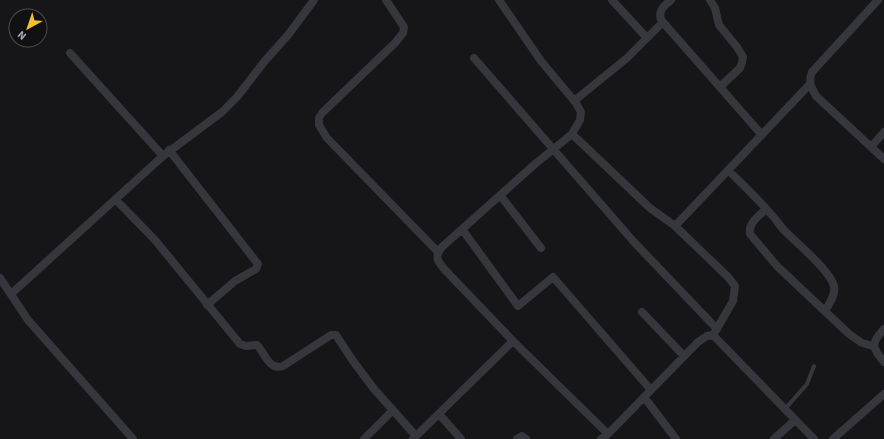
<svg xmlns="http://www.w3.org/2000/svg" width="884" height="439" viewBox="0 0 884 439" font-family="'Source Sans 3',sans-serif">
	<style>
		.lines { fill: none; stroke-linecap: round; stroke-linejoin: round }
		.service { stroke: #36373d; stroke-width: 4 }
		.minor { stroke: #36373d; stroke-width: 8 }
	</style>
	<rect width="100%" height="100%" fill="#161517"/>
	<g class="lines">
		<path class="service" d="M785,409l22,-25 7,-18"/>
		<path class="minor" d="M386,0l18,27 -1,6 -8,10 -73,70 -3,5v7l8,13 111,114
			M499,0l42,61 35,42 5,9 -1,8 -8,14 -37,30 -93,83c-9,10 -3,16 4,24l67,70 95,93
			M612,0l35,38
			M671,0c-7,6 -13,10 -10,20l101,115
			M710,0l5,8 4,17 18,22 6,10 -1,5 -2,6 -19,18
			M878,0l-66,72c-4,11 -1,14 4,24l68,63
			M70,53l93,103
			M474,58l160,184 83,87
			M574,101l53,-43 36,-36
			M572,134l78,74 25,18 53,51 7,9 -2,15 -18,31
			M871,147l13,-15
			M169,150l89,114 -2,5 -21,12 -28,24
			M728,170c14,14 28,27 41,42 5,5 9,11 14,17 12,13 47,41 51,57 2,9 -5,18 -9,25
			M500,195l41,53
			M116,200l39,40 85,104 6,2 11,-1c8,8 12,26 26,21l48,-31h5l17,26 21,28 42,47
			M766,209c-7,7 -18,14 -16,25l27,32 72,68 13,9 11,3
			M675,226l135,-142
			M462,229l56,77 35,-29 98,113
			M0,278l28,42 105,119
			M11,294l152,-138 59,-44 15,-15 27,-35 24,-27 26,-35
			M642,312l42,44
			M884,329c-14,15 -12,18 0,33
			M644,397l32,42
			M439,414l22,25
			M364,439l29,-29
			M413,439l100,-98
			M517,439l5,-3 4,3
			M601,439l7,-5 90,-92 9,-6 6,-1 101,104
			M774,439l21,-19
			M833,439l51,-45"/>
	</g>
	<g transform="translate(28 28) rotate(220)"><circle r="19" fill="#111012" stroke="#4d4e54"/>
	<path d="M0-3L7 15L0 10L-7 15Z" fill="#f5c030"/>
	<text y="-6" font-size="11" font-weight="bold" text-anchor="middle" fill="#a7abb8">N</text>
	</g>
</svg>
